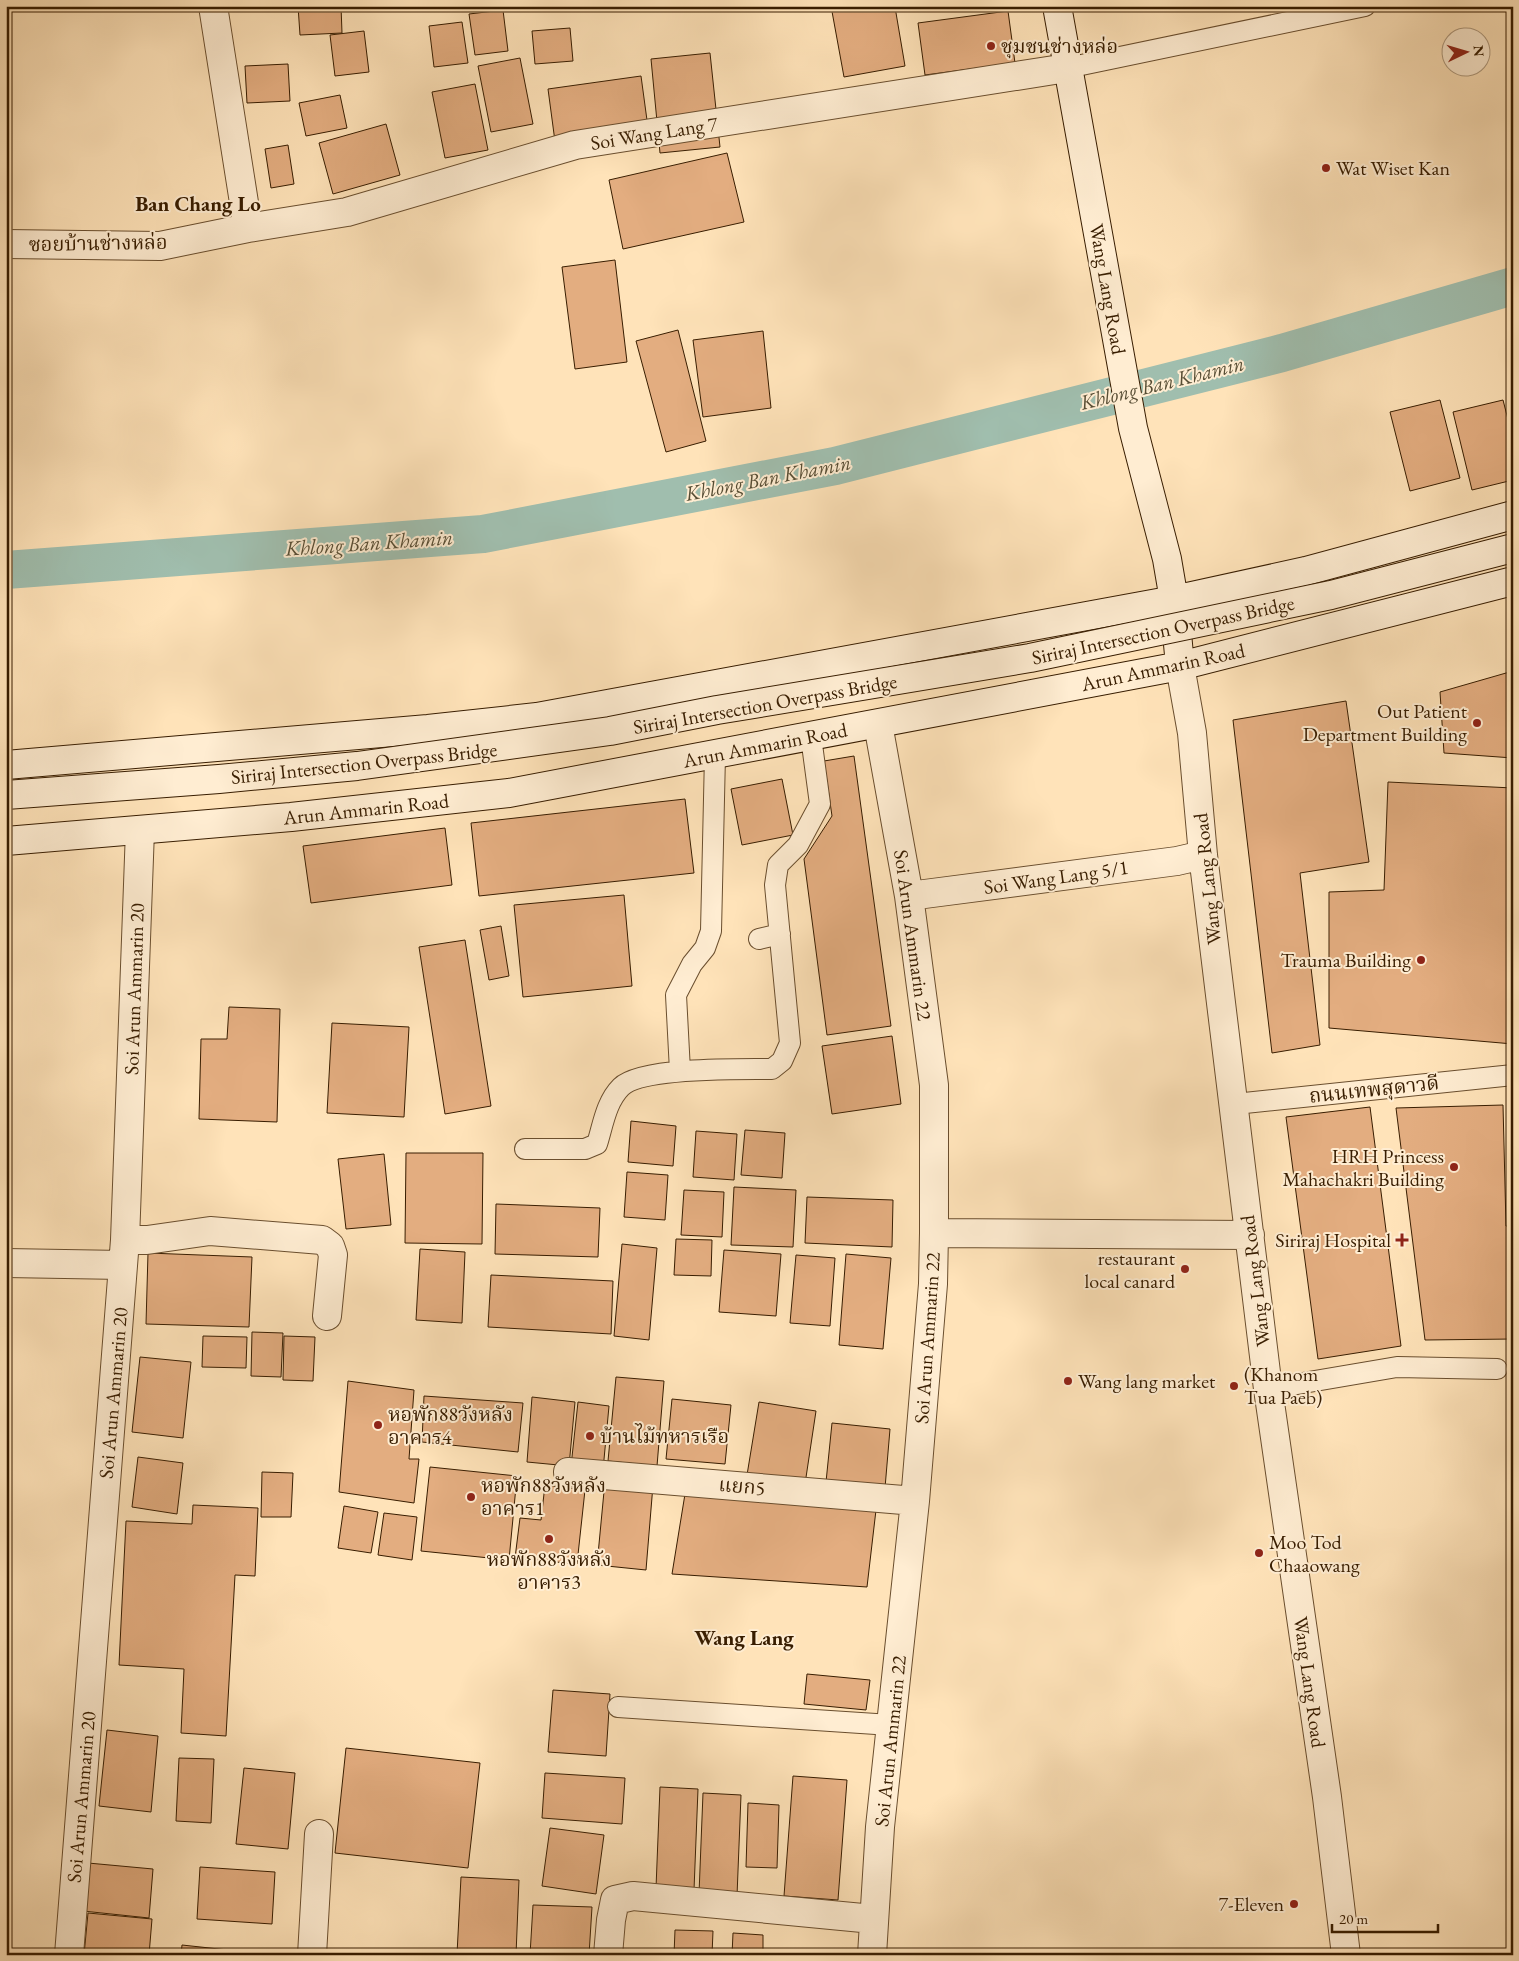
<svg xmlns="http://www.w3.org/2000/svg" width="1519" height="1961" viewBox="0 0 1519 1961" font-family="'EB Garamond','Noto Serif Thai',serif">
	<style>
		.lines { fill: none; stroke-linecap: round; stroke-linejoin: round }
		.canal { stroke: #a0beae; stroke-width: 38 }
		.building { fill: #e3ad80; stroke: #381d00 }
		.lane-casing { stroke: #6a4e2e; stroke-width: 22 }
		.street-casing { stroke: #6a4e2e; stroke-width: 30 }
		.secondary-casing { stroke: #381d00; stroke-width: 30 }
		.lane { stroke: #ffedd2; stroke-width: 20 }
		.street { stroke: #ffedd2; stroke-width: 28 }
		.secondary { stroke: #ffedd2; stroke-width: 28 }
		.secondary-bridge-casing { stroke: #381d00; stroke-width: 30; stroke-linecap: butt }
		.secondary-bridge { stroke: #ffedd2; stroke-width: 28 }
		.poi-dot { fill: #8f2418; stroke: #ffedd2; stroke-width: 2 }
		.labels { text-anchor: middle; stroke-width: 4; stroke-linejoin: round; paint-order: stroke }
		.poi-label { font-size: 20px; fill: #381d00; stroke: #ffedd2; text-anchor: start }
		.street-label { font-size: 20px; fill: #381d00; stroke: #ffedd2 }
		.neighbourhood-label { font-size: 21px; font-weight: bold; fill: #381d00; stroke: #ffedd2 }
		.water-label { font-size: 21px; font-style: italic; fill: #574d34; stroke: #ffedd2 }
	</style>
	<rect width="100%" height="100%" fill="#ffe3b9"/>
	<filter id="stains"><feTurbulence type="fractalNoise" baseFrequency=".004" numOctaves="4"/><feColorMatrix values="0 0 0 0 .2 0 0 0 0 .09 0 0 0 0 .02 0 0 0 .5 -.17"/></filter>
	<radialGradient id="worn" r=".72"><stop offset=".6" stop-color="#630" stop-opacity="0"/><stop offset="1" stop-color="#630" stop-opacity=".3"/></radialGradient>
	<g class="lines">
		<path class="canal" d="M6,570l477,-36 352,-68 447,-113 231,-67"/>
	</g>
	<path class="building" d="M298,6h43l1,27 -42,2z
		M831,6h67l-3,1 10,59 -61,11z
		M503,10l5,41 -33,4 -6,-41z
		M1008,11l7,52 -90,12 -7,-52z
		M462,22l6,41 -34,4 -5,-41z
		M570,28l3,33 -38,3 -3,-33z
		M364,31l5,41 -34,4 -5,-41z
		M710,53l10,94 -60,6 -9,-94z
		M520,58l13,66 -42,8 -13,-66z
		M288,64l2,37 -43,2 -2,-37z
		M641,76l8,59 -93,14 -8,-60z
		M475,84l13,66 -43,8 -13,-66z
		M340,95l7,33 -41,8 -7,-33z
		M386,124l14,51 -67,19 -14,-51z
		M288,145l6,39 -23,4 -6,-39z
		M727,153l17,69 -121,27 -14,-69z
		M615,260l12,102 -52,7 -13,-102z
		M678,330l28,111 -40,11 -30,-111z
		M763,331l8,77 -68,9 -10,-77z
		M1440,400l20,78 -50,13 -20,-79z
		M1503,400l10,39v41l-41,10 -19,-78z
		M1513,671v87l-69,-5 -4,-61z
		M1346,701l23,161 -69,11 20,172 -48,8 -39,-333z
		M854,756l37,270 -64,9 -23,-176 28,-43 -8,-55z
		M782,779l11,56 -51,10 -11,-56z
		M1388,782l125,6v256l-184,-16v-136l55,-2z
		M685,799l9,74 -215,23 -8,-73z
		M445,828l7,57 -141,18 -8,-57z
		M624,895l8,91 -109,11 -9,-92z
		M501,926l8,50 -20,4 -9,-50z
		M465,940l26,166 -46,8 -26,-167z
		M229,1007l51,2 -3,113 -78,-3 2,-80h26z
		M332,1023l77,4 -5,90 -77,-4z
		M892,1036l9,68 -69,10 -10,-68z
		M1503,1105l3,121h7v113l-88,1 -29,-232z
		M1370,1107l31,239 -83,13 -32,-242z
		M631,1121l45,5 -3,40 -45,-4z
		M745,1130l40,3 -3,45 -41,-3z
		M696,1131l41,3 -3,46 -41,-3z
		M406,1153h77l-1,91 -77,-1z
		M384,1154l7,71 -45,4 -8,-70z
		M627,1172l41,3 -3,45 -41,-3z
		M734,1187l62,3 -3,57 -62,-2z
		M684,1190l40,2 -2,45 -41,-2z
		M807,1197l86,3 -1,47 -87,-4z
		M496,1204l104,4 -2,49 -103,-3z
		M676,1239l36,1 -1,36 -37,-1z
		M622,1244l35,4 -8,92 -35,-4z
		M420,1249l45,3 -3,71 -46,-3z
		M724,1250l57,4 -5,62 -57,-4z
		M148,1253l104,4 -3,70 -103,-3z
		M846,1254l45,4 -8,91 -44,-4z
		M796,1255l39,3 -5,68 -40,-3z
		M491,1275l122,6 -2,53 -123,-7z
		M252,1332l31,1 -2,44 -30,-1z
		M203,1336l44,1 -1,31 -44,-1z
		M284,1336l31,1 -2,44 -30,-1z
		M140,1357l51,5 -8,76 -51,-6z
		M616,1377l48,4 -7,85 -49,-5z
		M348,1381l66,9 -5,69h10l-5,44 -75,-11z
		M424,1396l99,7 -5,49 -96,-10z
		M532,1397l43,5 -6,64 -42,-4z
		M672,1399l59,6 -6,59 -59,-5z
		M578,1402l31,4 -6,64 -32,-4z
		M759,1402l57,9 -11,73 -58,-9z
		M832,1423l58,6 -5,59 -59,-6z
		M138,1457l45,6 -6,51 -45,-7z
		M430,1467l87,9 -8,84 -88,-9z
		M262,1472l31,1 -2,44h-30z
		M605,1481l48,4 -7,85 -49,-5z
		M545,1485l40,5 -8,74 -62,-6 5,-40 21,2z
		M685,1494l191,16 -9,77 -195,-13z
		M193,1505l65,3 -3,68 -20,-1 -9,161 -45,-3 3,-64 -65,-4 7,-144 66,3z
		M344,1506l34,6 -7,41 -33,-5z
		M384,1513l33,4 -5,43 -34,-5z
		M807,1674l63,6 -4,30 -62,-6z
		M553,1690l57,4 -4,62 -58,-4z
		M107,1730l51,6 -7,76 -52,-6z
		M346,1748l134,15 -12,105 -133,-15z
		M179,1758l35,1 -3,64 -35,-2z
		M244,1768l51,5 -7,76 -52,-5z
		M545,1773l80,5 -3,46 -80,-6z
		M793,1776l54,4 -9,120 -54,-4z
		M660,1787l38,2 -4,101 -38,-2z
		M703,1793l38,2 -4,101 -38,-2z
		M748,1803l31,2 -2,63 -31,-1z
		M550,1828l54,7 -8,59 -54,-8z
		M88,1863l65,6 -4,49 -66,-7z
		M200,1867l75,5 -3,52 -75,-5z
		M461,1877l58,3 -3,75 -59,-1z
		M533,1905l59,2 -3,48h-59z
		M88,1913l64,6 -3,36h-65z
		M675,1930l38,1 -1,24h-38z
		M733,1933l30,2v20h-31z
		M182,1945l92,10h-93z"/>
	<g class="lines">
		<defs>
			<path id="lane" d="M1067,68l298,-62
				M759,939l21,-5
				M680,1071l-4,-76 16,-31 13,-16 6,-17 4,-176
				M1235,1104l278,-29
				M525,1149h60l12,-5c6,-19 9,-42 24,-57 20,-20 121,-18 151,-18l10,-8 8,-18 -15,-158 3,-20 20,-20 22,-41 -9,-67
				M1268,1389l129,-22 100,2
				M618,1707l273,18"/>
			<path id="street" d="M213,6l35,222
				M6,244l154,2 88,-18 99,-16 228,-67 492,-77
				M1180,666l12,67 11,122 65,534 59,408 19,158
				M909,896l268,-35 26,-6
				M934,1233l316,2
				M125,1240h22l63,-9 112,9 8,6 3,9 -6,61
				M6,1263l117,2
				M568,1472l347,29
				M69,1955l56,-715 15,-410
				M312,1955l7,-121
				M608,1955l3,-35 4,-20 18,-4 240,23
				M872,1955l8,-128 35,-326 18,-217 1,-51v-148l-25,-189 -31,-172"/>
			<path id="secondary" d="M1057,6l76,422 34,131 7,41 6,66
				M6,765l422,-36 109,-12 637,-117 132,-29 207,-56
				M6,841l285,-24 218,-24 671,-127 333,-85"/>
		</defs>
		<use href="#lane" class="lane-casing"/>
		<use href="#street" class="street-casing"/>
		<use href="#secondary" class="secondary-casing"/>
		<use href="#lane" class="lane"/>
		<use href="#street" class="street"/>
		<use href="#secondary" class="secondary"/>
		<defs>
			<path id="secondary-bridge" d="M6,795l213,-16 138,-13 253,-35 107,-21 313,-52 301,-63 182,-47"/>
		</defs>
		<use href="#secondary-bridge" class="secondary-bridge-casing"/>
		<use href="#secondary-bridge" class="secondary-bridge"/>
	</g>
	<g class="poi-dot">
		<circle cx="991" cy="46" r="5"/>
		<circle cx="1326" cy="168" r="5"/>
		<circle cx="1477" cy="723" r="5"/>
		<circle cx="1421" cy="960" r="5"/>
		<circle cx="1454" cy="1167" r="5"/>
		<path d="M1399.5 1232.5h5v5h5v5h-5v5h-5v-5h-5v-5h5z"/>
		<circle cx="1185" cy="1269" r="5"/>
		<circle cx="1068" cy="1381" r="5"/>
		<circle cx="1234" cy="1386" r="5"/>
		<circle cx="378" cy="1425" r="5"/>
		<circle cx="590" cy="1436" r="5"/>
		<circle cx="471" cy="1497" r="5"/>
		<circle cx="549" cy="1539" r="5"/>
		<circle cx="1259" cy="1553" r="5"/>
		<circle cx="1294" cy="1904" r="5"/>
	</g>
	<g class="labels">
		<g class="poi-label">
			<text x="1001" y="53">ชุมชนช่างหล่อ</text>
			<text x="1336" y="175">Wat Wiset Kan</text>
			<text x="1467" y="718" text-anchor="end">Out Patient<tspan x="1467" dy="23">Department Building</tspan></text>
			<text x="1411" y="967" text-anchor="end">Trauma Building</text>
			<text x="1444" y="1163" text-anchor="end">HRH Princess<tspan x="1444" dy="23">Mahachakri Building</tspan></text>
			<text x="1391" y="1247" text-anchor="end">Siriraj Hospital</text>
			<text x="1175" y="1265" text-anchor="end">restaurant<tspan x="1175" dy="23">local canard</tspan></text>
			<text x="1244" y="1381">(Khanom<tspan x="1244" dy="23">Tua Paeb)</tspan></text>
			<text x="1078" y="1388">Wang lang market</text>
			<text x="388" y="1421">หอพัก88วังหลัง<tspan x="388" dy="23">อาคาร4</tspan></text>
			<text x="600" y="1443">บ้านไม้ทหารเรือ</text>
			<text x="481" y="1492">หอพัก88วังหลัง<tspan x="481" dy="23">อาคาร1</tspan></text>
			<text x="1269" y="1549">Moo Tod<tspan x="1269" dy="23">Chaaowang</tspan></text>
			<text x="549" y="1566" text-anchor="middle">หอพัก88วังหลัง<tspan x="549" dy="23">อาคาร3</tspan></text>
			<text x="1284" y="1911" text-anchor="end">7-Eleven</text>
		</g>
		<g class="street-label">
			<text transform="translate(654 133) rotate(-9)" y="7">Soi Wang Lang 7</text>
			<text transform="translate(98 243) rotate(-1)" y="7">ซอยบ้านช่างหล่อ</text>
			<text transform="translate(1108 289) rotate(80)" y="7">Wang Lang Road</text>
			<text transform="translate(1163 630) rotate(-12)" y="7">Siriraj Intersection Overpass Bridge</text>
			<text transform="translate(1163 667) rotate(-12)" y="7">Arun Ammarin Road</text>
			<text transform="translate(765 704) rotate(-10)" y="7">Siriraj Intersection Overpass Bridge</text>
			<text transform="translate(765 745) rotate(-11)" y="7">Arun Ammarin Road</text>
			<text transform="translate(364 763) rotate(-6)" y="7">Siriraj Intersection Overpass Bridge</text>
			<text transform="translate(366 809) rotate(-6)" y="7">Arun Ammarin Road</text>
			<text transform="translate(1056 877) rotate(-8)" y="7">Soi Wang Lang 5/1</text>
			<text transform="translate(1207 879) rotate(-96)" y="7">Wang Lang Road</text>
			<text transform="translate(913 935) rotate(82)" y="7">Soi Arun Ammarin 22</text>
			<text transform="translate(134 989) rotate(-88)" y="7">Soi Arun Ammarin 20</text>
			<text transform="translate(1374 1089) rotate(-6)" y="7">ถนนเทพสุดาวดี</text>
			<text transform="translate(1255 1281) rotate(-97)" y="7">Wang Lang Road</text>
			<text transform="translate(927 1338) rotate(-86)" y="7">Soi Arun Ammarin 22</text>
			<text transform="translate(113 1393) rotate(-85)" y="7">Soi Arun Ammarin 20</text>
			<text transform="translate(742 1486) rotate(5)" y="7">แยก5</text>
			<text transform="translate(1310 1682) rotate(82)" y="7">Wang Lang Road</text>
			<text transform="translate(890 1741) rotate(-84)" y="7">Soi Arun Ammarin 22</text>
			<text transform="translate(81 1797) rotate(-85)" y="7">Soi Arun Ammarin 20</text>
		</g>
		<g class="neighbourhood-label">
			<text x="198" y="211">Ban Chang Lo</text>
			<text x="744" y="1645">Wang Lang</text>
		</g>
		<g class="water-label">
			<text transform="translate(1162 383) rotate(-14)" y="7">Khlong Ban Khamin</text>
			<text transform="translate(768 478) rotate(-11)" y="7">Khlong Ban Khamin</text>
			<text transform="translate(369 543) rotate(-4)" y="7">Khlong Ban Khamin</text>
		</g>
	</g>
	<rect width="1519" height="1961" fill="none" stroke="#ffe3b9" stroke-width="25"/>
	<rect x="8" y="8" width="1504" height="1946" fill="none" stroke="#381d00" stroke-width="2.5"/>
	<rect x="12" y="12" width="1494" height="1936" fill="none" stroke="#381d00"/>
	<g transform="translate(1466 52) rotate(85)"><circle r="24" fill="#ffedd2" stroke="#af9a7e"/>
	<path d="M0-4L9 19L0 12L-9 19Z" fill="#8f2418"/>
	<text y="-8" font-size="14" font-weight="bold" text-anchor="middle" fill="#381d00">N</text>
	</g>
	<path d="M1332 1924v8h106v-8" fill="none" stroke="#381d00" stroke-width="2.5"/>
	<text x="1339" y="1924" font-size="15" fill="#381d00" stroke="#ffedd2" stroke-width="4" paint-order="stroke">20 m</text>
	<rect width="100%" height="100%" filter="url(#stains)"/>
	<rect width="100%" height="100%" fill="url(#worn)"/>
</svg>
